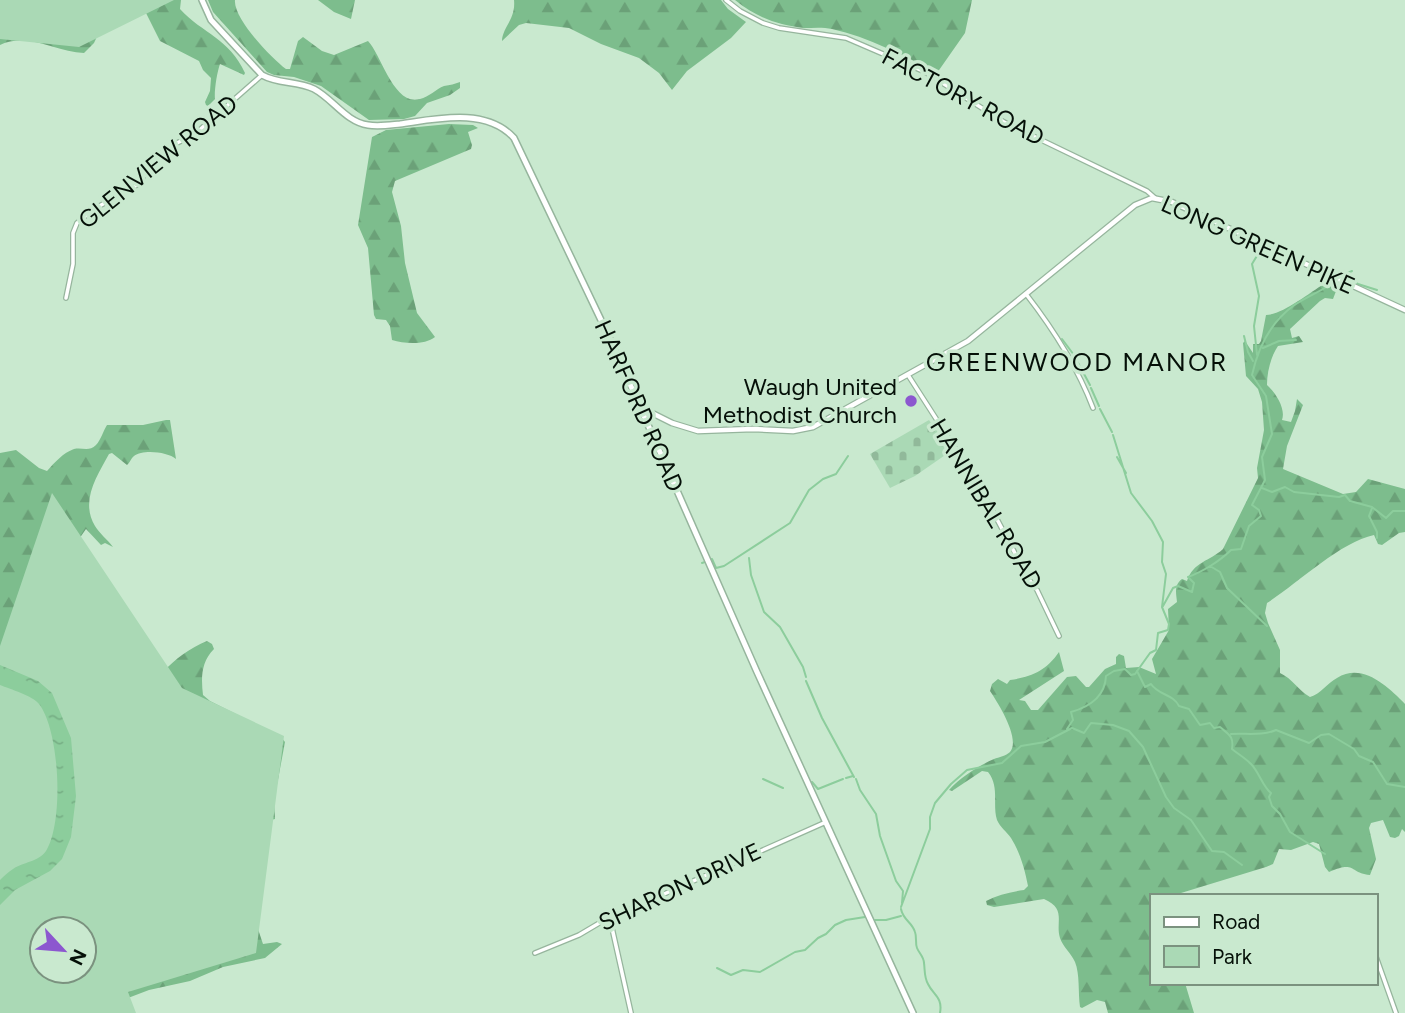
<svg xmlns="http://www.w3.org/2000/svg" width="1405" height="1013" viewBox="0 0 1405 1013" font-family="Figtree,sans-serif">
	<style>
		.forest { fill: url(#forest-firs) }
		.cemetery { fill: url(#cemetery-stones) }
		.park { fill: #aad9b5; fill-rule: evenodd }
		.water { fill: url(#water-ripples) }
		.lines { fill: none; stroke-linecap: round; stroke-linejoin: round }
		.stream { stroke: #8ccd9c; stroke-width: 2 }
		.minor-casing { stroke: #96b59d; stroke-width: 6 }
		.tertiary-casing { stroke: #96b59d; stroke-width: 7 }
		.secondary-casing { stroke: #96b59d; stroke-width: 8 }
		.minor { stroke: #fff; stroke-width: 3.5 }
		.tertiary { stroke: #fff; stroke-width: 4.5 }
		.secondary { stroke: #fff; stroke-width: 5 }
		.poi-dot { fill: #8c57cf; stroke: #c9e9cf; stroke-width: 2.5 }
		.labels { text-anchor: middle; stroke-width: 7; stroke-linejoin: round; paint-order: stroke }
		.street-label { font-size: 24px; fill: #051008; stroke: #c9e9cf }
		.poi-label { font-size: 24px; fill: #051008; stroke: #c9e9cf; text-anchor: end }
		.neighbourhood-label { font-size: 26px; letter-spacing: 2px; fill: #051008; stroke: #c9e9cf }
	</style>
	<defs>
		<pattern id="forest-firs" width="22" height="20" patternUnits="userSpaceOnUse" patternTransform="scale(1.75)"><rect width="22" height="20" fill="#7dbd8d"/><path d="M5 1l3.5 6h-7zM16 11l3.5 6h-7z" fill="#6ba178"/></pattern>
		<pattern id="cemetery-stones" width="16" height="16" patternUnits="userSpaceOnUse" patternTransform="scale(1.75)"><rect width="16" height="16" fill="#aad9b5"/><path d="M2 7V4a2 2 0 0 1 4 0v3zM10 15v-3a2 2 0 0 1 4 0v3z" fill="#91b99a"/></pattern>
		<pattern id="water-ripples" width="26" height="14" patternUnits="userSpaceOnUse" patternTransform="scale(1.75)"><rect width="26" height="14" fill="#8ccd9c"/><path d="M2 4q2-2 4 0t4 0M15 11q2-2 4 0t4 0" fill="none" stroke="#77af85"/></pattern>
	</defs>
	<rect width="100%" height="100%" fill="#c9e9cf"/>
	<path class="forest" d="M0,0h181l-1,9c23,25 49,29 65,64l-1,2 -24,-11c-3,8 -6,28 -5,35l-7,7 -2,-1 -1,-3 5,-11 1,-13 -8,-8 -4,-9 -39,-20 -15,-30 -45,19 -6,13 -10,10c-28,-1 -56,-21 -84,-8z
		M208,0h27c-2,18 36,58 51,69h4l8,-28 5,-4 19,14 12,4 34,-14c13,13 26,66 52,58 9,-2 16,-10 24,-13 6,-1 11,-2 16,-4v6l-10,7 -23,8 -12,13 -11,3 -35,1 -48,-34 -27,-9 -20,-2 -7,-3 -54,-60z
		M318,0h37l-4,19 -17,-7z
		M514,0h207l7,9 18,13 -15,16 -44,33 -15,19 -13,-17 -20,-15 -38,-14 -32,-16 -43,-5 -7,2 -17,16c0,-13 14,-22 12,-41z
		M735,0h237l-7,33 -28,40c-32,-17 -69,-36 -105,-44 -9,-2 -19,-1 -28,-1 -27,-3 -48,-11 -69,-28z
		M449,124l24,1 5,3 -10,4 4,13 -1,4 -76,32 -3,11 9,34 4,37 12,50 18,24c-10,8 -30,7 -43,3l-2,-14 -4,-6 -10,-1 -2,-4 -6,-67 -10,-23 14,-88 14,-7z
		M1326,278l12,8 -5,13 -8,-1 -5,3 -30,28 2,9 7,-2 4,6 -25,4c-7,10 -11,26 -11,39 9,8 19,24 15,35l9,2 4,-11 2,-12 6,6 -16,41 -4,23 60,25 13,-2 12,-13 37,10v43l-6,1 -17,12 -4,-1 -4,-9c-34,7 -77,49 -107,68l-2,10 3,10 12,27v23c13,6 18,17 30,24 11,-3 17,-14 27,-19 26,-16 51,9 68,26v128l-3,-3 -3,7 -4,2 -5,-1 -7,-17 -12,3 -2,5 7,31 -6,16c-21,-2 -14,-15 -41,-3l-4,-5 -6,-23 -6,-2 -22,8 -12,-1 -6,15 -7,3 -85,26 -2,3h-28v87h34l9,30h-86l-3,-11 -8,-2 -15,8 -2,-1c-2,-14 0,-33 -5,-45 -4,-9 -12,-15 -15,-24 -5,-16 7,-29 -16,-39l-50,8 -7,-2 -1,-4c12,-6 24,-9 38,-11l4,-4c-3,-16 -8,-34 -17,-48 -4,-6 -11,-11 -14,-18 -5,-16 3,-33 -9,-48l-6,-1 -30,20 -3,-1c12,-13 29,-24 45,-31 5,-2 12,-3 16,-7 11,-13 -12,-49 -20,-61l2,-7 6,-5 9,5 3,-4c21,-3 36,-9 49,-28l5,19 -45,29 6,1 6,9h7l29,-33 9,-1 10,11h3l16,-18 11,-5v-7l3,-3 5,2 2,12 13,-1 17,7 -4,-15 17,-29 -1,-21 9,-7c-1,-9 -3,-17 5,-23l5,2c6,-19 23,-20 36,-32l35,-71 -1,-10 7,-38 -2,-28 -4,-13 -12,-13 -3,-33 2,-2 8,12v-9h6l2,-3 5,-26c16,0 43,-22 58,-31z
		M166,420h4l6,39c-8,-7 -33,-10 -42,-3 -3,2 -4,7 -7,9l-15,-12 -3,1c-12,22 -29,47 -14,72 4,7 12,13 18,21l-8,-4 -4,2 -15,-16 -7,10 84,133c12,-13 27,-24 44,-31l5,3 2,5c-13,13 -13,29 -11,46l7,6 71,36 4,5 -11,59 1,18 -13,3 -220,107v42h42l174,-42 5,15 14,-2 5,2 -17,14 -42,9 -33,14 -41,9 -21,8 -128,15v-560l16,-3 23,18 8,3c8,-9 16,-18 27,-22 8,-2 15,3 22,-4 5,-5 7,-14 11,-20h36z"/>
	<path class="cemetery" d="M929,420l22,31 -36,25 -25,12 -20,-34z"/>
	<path class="park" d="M0,0h174l-95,47 -79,-8z
		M52,493l130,195 102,48 -28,217 -128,39 8,21h-136v-367zM42,929h42v42h-42z"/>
	<path class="water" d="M0,665l38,16 14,12 19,45 5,58 -5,41 -9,22 -12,12 -35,19 -15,15v-25c4,-4 8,-8 13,-11 10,-7 25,-7 33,-18 18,-29 14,-120 -7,-147 -6,-8 -29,-15 -39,-19z"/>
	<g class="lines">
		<path class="stream" d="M1341,275l17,9 19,6
			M1343,275l9,-4
			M1244,336l4,16 5,9
			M1062,339l12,16
			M1263,348l16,-7 17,-1
			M1257,355l-3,-29 5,-30 -7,-32 11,-18
			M1077,361l13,24
			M1091,388l8,18
			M1100,409l12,23
			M1117,457l9,16
			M1262,488l10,4 13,-5 9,5 45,5 6,-2 5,6 22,6 14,11 7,-7h12
			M1372,508l-3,8 8,16v6
			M749,558l2,17 13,37 16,15 23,40 3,10
			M712,559l4,9 8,-2 66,-43 19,-33 14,-11 13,-5 12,-18
			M702,563l3,-1
			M1210,566l10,6 7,16 40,38
			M1163,606l10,-18 5,-2 14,6 2,-9 -6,-6c14,-5 32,-16 43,-27l10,-1 8,-23 12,-10 -2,-6 -7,-5 13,-25 -3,-23 10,-23 -6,-38 -14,-21c6,-27 18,-52 41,-69 13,-9 29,-15 43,-25
			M1137,671l8,16 6,-3c7,11 22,10 28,22l10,3 11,16 10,-2 4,5 6,-1c9,8 14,9 12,22 6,5 13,9 19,15 8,8 12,23 20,29l-2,4 3,9 8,8 10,18 35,22
			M806,681l16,37 32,59
			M1067,729l6,-9 -2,-8c18,-5 34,-15 35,-36l8,-5 11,-2 6,6 4,-1 15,-21 6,-3 2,-17 10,-3 1,-6 -7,-17 4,-33 -4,-12 1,-20 -11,-21 -21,-28 -18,-58
			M1231,734c15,-1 32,2 45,-4l33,13 12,-8 8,-1 25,15 5,7 14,6 14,22 18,3
			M846,778l7,-2
			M763,779l20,9
			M856,779l4,11 16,24 4,22 16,45 7,10 -1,12
			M812,782l6,7 25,-10
			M901,907l29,-78v-12l5,-14 16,-19 16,-14 35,-7 19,-17 24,-4 27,-14 12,5 7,-10 22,2 16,6 14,16 23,50 8,11 17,12 21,31 12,1 18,13
			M901,909c2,11 11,13 14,23 2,5 0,11 2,16 2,5 7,9 7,15 1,7 0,14 4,21 5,11 15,13 12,29
			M875,920h11l15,-4
			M717,968l14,7 12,-5 17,2 35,-20 10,-2 13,-12 8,-4 9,-9 11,-5 19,-3"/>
		<defs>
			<path id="minor" d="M726,0l14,11 23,12 16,5 67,10 79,34 79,50 143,69 8,7
				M1026,294c28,36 51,72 67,114
				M66,298l7,-34v-31l4,-10 17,-14 43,-24 28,-36 30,-15 67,-59
				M908,375l72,112 48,91 9,12 22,46
				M610,919l21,94
				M535,953l44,-18 22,-13 225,-100
				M1375,954l21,59"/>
			<path id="tertiary" d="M640,407l32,16 26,8 55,-2 40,2 20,-4 155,-86 167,-136 17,-7 20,4 233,108"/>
			<path id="secondary" d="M202,0l9,20 51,55c16,9 35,6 52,14 19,10 32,33 54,36 10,2 22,0 32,-1 36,-5 86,-17 114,14l97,203 146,331 156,341"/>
		</defs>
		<use href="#minor" class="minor-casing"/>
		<use href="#tertiary" class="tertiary-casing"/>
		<use href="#secondary" class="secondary-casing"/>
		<use href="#minor" class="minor"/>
		<use href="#tertiary" class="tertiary"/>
		<use href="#secondary" class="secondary"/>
	</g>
	<circle class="poi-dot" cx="911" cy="401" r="7"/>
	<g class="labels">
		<g class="street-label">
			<text transform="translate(963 97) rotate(28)" y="8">FACTORY ROAD</text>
			<text transform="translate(158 162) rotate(-39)" y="8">GLENVIEW ROAD</text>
			<text transform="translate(1258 245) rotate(24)" y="8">LONG GREEN PIKE</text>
			<text transform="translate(639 406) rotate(66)" y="8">HARFORD ROAD</text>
			<text transform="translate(986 504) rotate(59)" y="8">HANNIBAL ROAD</text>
			<text transform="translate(680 887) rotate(-25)" y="8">SHARON DRIVE</text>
		</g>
		<g class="poi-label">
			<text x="897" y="395">Waugh United<tspan x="897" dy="28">Methodist Church</tspan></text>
		</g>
		<g class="neighbourhood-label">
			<text x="1077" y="371">GREENWOOD MANOR</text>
		</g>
	</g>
	<rect x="1150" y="894" width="228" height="91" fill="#c9e9cf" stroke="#7b927f" stroke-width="2"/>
	<rect x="1164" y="917" width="35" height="10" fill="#ffffff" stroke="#7b927f" stroke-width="2"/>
	<text x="1212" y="929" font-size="21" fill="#051008">Road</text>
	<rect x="1164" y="946" width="35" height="21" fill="#aad9b5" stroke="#7b927f" stroke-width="2"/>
	<text x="1212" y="964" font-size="21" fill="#051008">Park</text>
	<g transform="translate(63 950) rotate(116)"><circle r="33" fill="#c9e9cf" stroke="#7b927f" stroke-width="2"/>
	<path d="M0-5L12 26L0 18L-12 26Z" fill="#8c57cf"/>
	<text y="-10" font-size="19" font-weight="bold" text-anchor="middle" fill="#051008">N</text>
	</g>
</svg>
